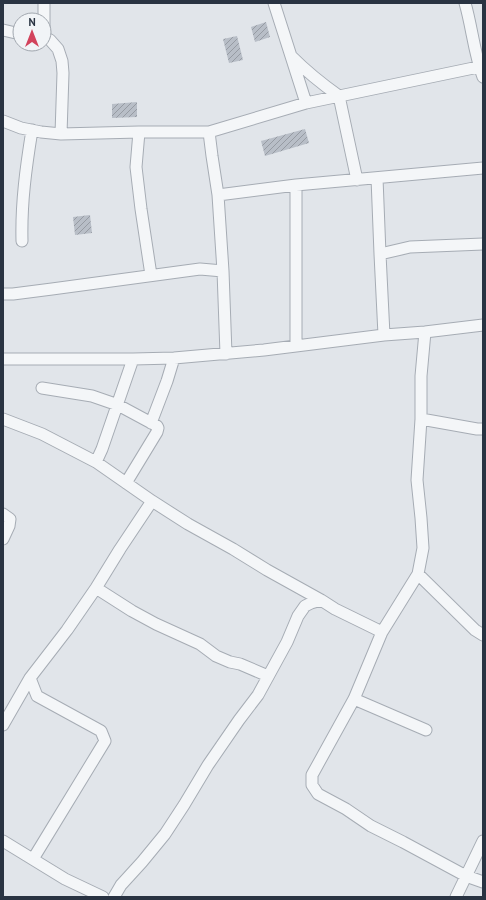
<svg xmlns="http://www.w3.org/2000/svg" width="486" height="900" viewBox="0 0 486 900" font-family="'PT Sans',sans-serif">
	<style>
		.building { fill: url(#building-hatch) }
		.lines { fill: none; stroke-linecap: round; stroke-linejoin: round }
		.minor-casing { stroke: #a6acb4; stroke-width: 13 }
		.minor { stroke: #f4f6f8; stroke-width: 11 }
	</style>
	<defs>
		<pattern id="building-hatch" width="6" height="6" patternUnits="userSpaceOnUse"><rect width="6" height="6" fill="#b8bec7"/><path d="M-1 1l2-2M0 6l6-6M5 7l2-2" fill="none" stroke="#969ba3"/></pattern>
	</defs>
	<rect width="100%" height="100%" fill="#e1e5ea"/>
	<path class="building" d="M266,22l4,15 -15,5 -4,-15z
		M237,36l6,24 -14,3 -6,-24z
		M137,102v15l-25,1v-14z
		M305,129l4,14 -44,13 -4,-15z
		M90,215l2,18 -17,2 -2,-18z"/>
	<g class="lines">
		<defs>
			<path id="minor" d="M274,3l32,100
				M465,3c7,24 9,50 18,74
				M3,30l17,4
				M44,33v-30
				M44,37l6,3 8,9 4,12 1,12 -2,61
				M291,56c15,15 31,28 48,40l18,84
				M3,121l18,7 20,4 20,2 78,-2h70l97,-29 177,-37
				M139,132l-3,35 5,42 10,66
				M209,132l3,24 6,39 5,76 3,83
				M377,178l3,76 4,81
				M218,195l78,-10 187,-17
				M22,241c-1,-38 4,-74 10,-111
				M380,254l30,-7 73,-3
				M3,294h10l39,-5 148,-20 23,2
				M425,332l-4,44v43l-4,61 4,38 2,30 -5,26 -36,58 -28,67 -42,76v10l6,9 28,15 25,17 32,16 63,34 17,6
				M296,346v-161
				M3,359h130l41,-1 90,-8 120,-15 41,-3 58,-7
				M42,388l50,8 26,9 39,21 1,2 -1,4 -31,51
				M3,419l39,15 54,28 56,39 36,23 45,25 34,21 54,30 14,9 47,23
				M421,419l56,10h6
				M151,423l16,-42 7,-23
				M96,462l6,-13 31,-90
				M3,514l7,5 -1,7 -6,13
				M418,574l57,56 8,5
				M96,588l36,23 24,13 44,20 16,12 14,6 10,2 28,12
				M30,678l7,18 64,35 4,10 -72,118
				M354,699l72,31
				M3,725l27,-47 37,-48 29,-42 24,-39 32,-48
				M3,841l62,38 38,18
				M114,897l7,-12 21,-23 23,-28 19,-29 24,-40 31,-45 19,-25 29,-53 11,-26 7,-10 6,-3 10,-3
				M456,897l27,-56"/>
		</defs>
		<use href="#minor" class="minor-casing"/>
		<use href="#minor" class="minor"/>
	</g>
	<rect width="486" height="900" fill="none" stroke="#293342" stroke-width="8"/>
	<g transform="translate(32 32)"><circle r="19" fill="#f1f4f7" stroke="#a1a7af"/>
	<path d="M0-3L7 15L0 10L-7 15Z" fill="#d2435c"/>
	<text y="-6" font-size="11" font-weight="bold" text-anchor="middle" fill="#293342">N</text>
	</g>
</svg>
